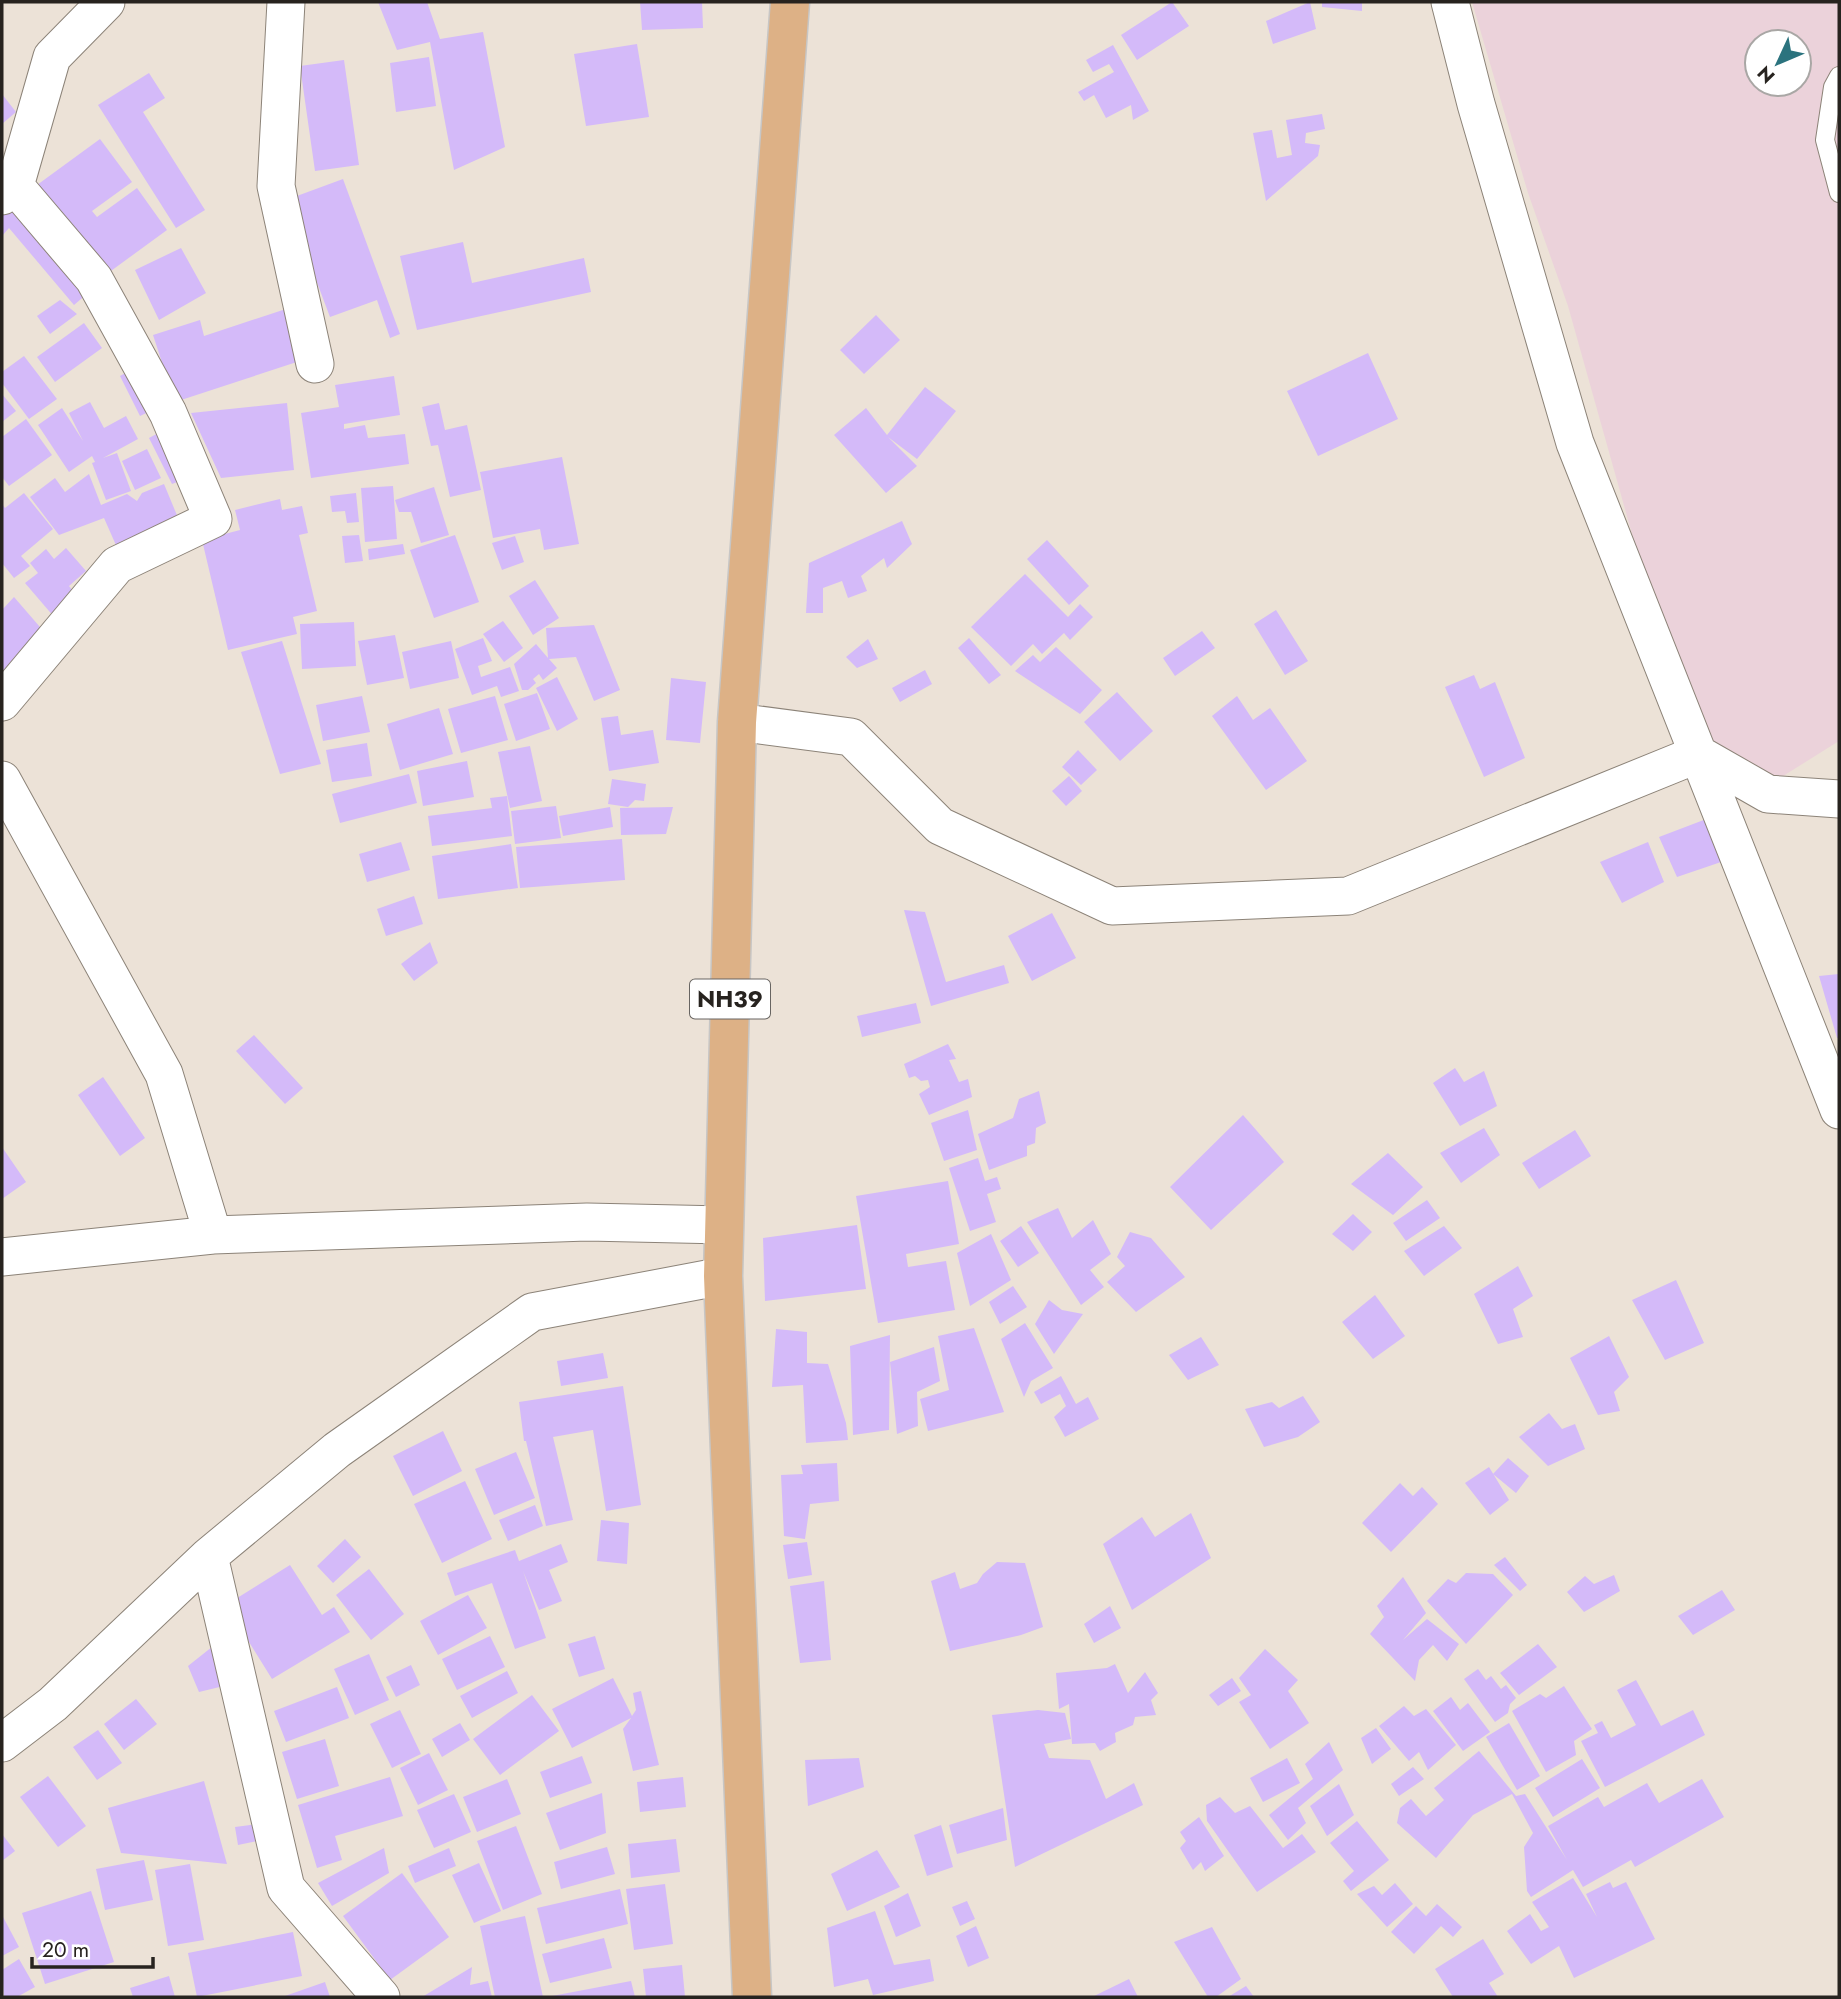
<svg xmlns="http://www.w3.org/2000/svg" width="1841" height="1999" viewBox="0 0 1841 1999" font-family="Jost,sans-serif">
	<style>
		.industrial { fill: #ebd2da; fill-rule: evenodd }
		.building { fill: #d4baf9 }
		.lines { fill: none; stroke-linecap: round; stroke-linejoin: round }
		.lane-casing { stroke: #8c8378; stroke-width: 20 }
		.street-casing { stroke: #8c8378; stroke-width: 39 }
		.primary-casing { stroke: #c7c6c5; stroke-width: 41 }
		.lane { stroke: #fff; stroke-width: 18 }
		.street { stroke: #fff; stroke-width: 37 }
		.primary { stroke: #ddb186; stroke-width: 38 }
		.labels { text-anchor: middle; stroke-width: 5; stroke-linejoin: round; paint-order: stroke }
		.shield { fill: #fff; stroke: #686562; stroke-width: 2 }
		.shield-label { font-size: 23px; font-weight: bold; fill: #27231f }
	</style>
	<rect width="100%" height="100%" fill="#ece2d7"/>
	<path class="industrial" d="M1472,2h367v739l-67,42 -50,-27 -31,-35 -43,-130 -80,-285 -40,-113zM1757,42h42v42h-42z"/>
	<path class="building" d="M378,2h49l13,37 43,-7 22,115 -51,23 -24,-128 -33,8z
		M640,2h62l1,26 -61,2z
		M1172,2l17,24 -52,34 -16,-25z
		M1310,2l6,27 -43,15 -7,-23z
		M1322,2h40v9l-40,-4z
		M637,44l12,73 -63,9 -12,-72z
		M1113,45l36,66 -16,9 -2,-15 -25,13 -12,-23 -10,6 -6,-9 36,-20 -5,-8 -16,8 -7,-12z
		M429,57l7,49 -40,6 -6,-49z
		M344,60l15,105 -44,6 -15,-105z
		M149,73l16,25 -22,14 62,98 -29,18 -78,-123z
		M2,94l14,18 -14,12z
		M1322,114l3,15 -19,4 -1,10 15,2 -2,11 -52,45 -13,-68 19,-3 5,28 15,-3 -6,-35z
		M100,139l32,43 -40,29 5,6 40,-29 30,42 -63,46 -67,-91z
		M343,179l57,155 -10,4 -13,-38 -47,17 -44,-117z
		M13,205l10,10 -6,6 7,-5 64,77 -14,12 -65,-77 -7,8v-19z
		M463,242l9,41 112,-25 7,34 -174,38 -17,-74z
		M181,248l25,45 -47,27 -24,-50z
		M60,300l17,14 -27,20 -13,-18z
		M292,307l17,51 -134,44 -22,-67 47,-15 4,16z
		M876,315l24,25 -36,34 -24,-24z
		M84,323l18,25 -47,34 -18,-25z
		M1368,353l30,66 -80,37 -31,-65z
		M24,356l33,43 -28,20 -27,-36v-11z
		M136,367l21,41 -17,8 -20,-40z
		M394,376l6,39 -56,9v5l21,-4 3,13 37,-4 4,30 -98,14 -10,-65 38,-6 -4,-22z
		M925,387l31,24 -39,48 -29,-22 29,29 -31,27 -52,-58 32,-27 21,27z
		M2,394l14,17 -14,11z
		M90,402l14,26 22,-12 12,23 -35,19 14,-5 14,38 -25,9 -14,-37 3,-1 -3,-6 -23,16 -31,-47 24,-17 21,33 -14,-28z
		M287,403l7,67 -73,8 -30,-65z
		M439,403l6,27 22,-5 14,65 -31,7 -12,-52 -7,1 -9,-39z
		M26,419l26,36 -43,31 -7,-9v-40z
		M164,430l23,48 -15,6 -23,-46z
		M147,449l14,29 -26,12 -13,-29z
		M562,457l17,87 -35,6 -4,-21 -47,9 -13,-66z
		M89,474l12,31 26,-11 10,7 5,-8 22,-9 17,41 -62,27 -15,-34 -45,17 -29,-38 25,-19 10,14z
		M393,486l4,53 -32,3 -4,-54z
		M434,487l15,48 -28,8 -10,-31h-12l-4,-12z
		M24,493l29,36 -32,27 9,10 -16,12 -12,-15v-59l3,4z
		M356,493l3,29 -12,1 -2,-12 -13,1 -2,-16z
		M280,499l2,11 20,-4 6,27 -9,2 18,76 -24,6 4,17 -69,16 -26,-110 38,-10 -5,-20z
		M902,521l10,23 -25,24 -3,-10 -23,18 6,15 -19,7 -6,-17 -19,7v25h-17l3,-50z
		M359,535l4,26 -18,2 -3,-27z
		M455,535l24,67 -45,16 -24,-68z
		M515,536l9,26 -22,8 -10,-27z
		M1047,540l42,46 -20,19 -42,-46z
		M403,544l2,10 -36,6 -1,-11z
		M66,548l20,23 -17,15 9,12 -23,20 -30,-35 13,-10 -8,-10 16,-14 8,10z
		M1025,574l43,43 12,-13 13,13 -23,23 -6,-7 -22,21 -9,-10 -22,22 -40,-39z
		M535,580l24,38 -26,17 -24,-39z
		M14,597l32,37 -44,47v-71z
		M1276,610l32,51 -23,14 -31,-51z
		M503,621l20,27 -19,14 -21,-28z
		M354,622l2,44 -54,3 -2,-45z
		M594,625l26,65 -26,11 -18,-44 -27,2 8,9 -14,12 -4,-6 -6,5 3,4 -8,7h-6l-8,-26 22,-20 12,14 -2,-30z
		M1202,631l13,17 -40,28 -12,-18z
		M395,635l9,43 -37,7 -9,-44z
		M483,638l9,23 -14,5 3,11 29,-10 9,24 -18,6 -4,-11 -25,9 -17,-46z
		M969,638l32,37 -12,9 -31,-36z
		M868,639l10,20 -21,9 -11,-11z
		M282,641l39,123 -41,10 -39,-122z
		M451,641l8,37 -49,11 -8,-37z
		M1056,647l46,43 -22,24 -65,-43 18,-16 7,7z
		M925,670l7,14 -32,18 -8,-14z
		M1474,675l6,14 15,-7 30,76 -41,19 -39,-90z
		M557,677l21,42 -21,12 -21,-43z
		M671,678l35,4 -6,61 -34,-3z
		M1117,692l36,39 -33,30 -36,-39z
		M537,693l13,36 -34,12 -12,-37z
		M362,696l8,36 -47,9 -7,-36z
		M495,696l13,44 -47,13 -13,-44z
		M1237,696l16,24 17,-12 37,53 -41,29 -54,-74z
		M439,708l14,46 -53,16 -13,-46z
		M618,716l3,19 32,-5 6,33 -50,8 -8,-53z
		M367,743l5,33 -40,6 -6,-32z
		M530,746l12,55 -32,7 -12,-56z
		M1078,750l19,20 -16,15 -19,-18z
		M467,761l7,36 -51,9 -6,-35z
		M409,774l8,29 -77,20 -8,-29z
		M1069,776l13,15 -16,15 -14,-15z
		M612,779l34,5 -2,17 -9,-1 -7,7 -20,-3z
		M507,796l5,40 -80,10 -4,-30 64,-8 -2,-10z
		M556,806l5,32 -46,6 -4,-33z
		M610,807l3,20 -50,9 -4,-20z
		M673,807l-7,27 -45,1 -1,-27z
		M1709,818l15,43 -47,16 -18,-40z
		M622,839l3,41 -105,8 -4,-41z
		M401,842l9,28 -43,12 -8,-28z
		M1648,842l16,40 -42,21 -22,-41z
		M511,844l7,44 -80,11 -6,-43z
		M414,896l9,28 -37,12 -9,-27z
		M904,910l21,2 21,70 58,-17 5,18 -78,23z
		M1052,913l24,45 -44,23 -24,-45z
		M430,942l8,21 -24,18 -13,-17z
		M1839,974v64h-2l-18,-62z
		M916,1003l5,20 -59,14 -5,-21z
		M254,1035l49,53 -18,16 -49,-53z
		M948,1044l8,15 -7,1 10,22 9,-3 4,18 -43,18 -10,-21 11,-7 -2,-7 -7,1 -6,-5 -6,2 -5,-14z
		M1455,1068l9,14 20,-11 13,35 -37,20 -27,-43z
		M103,1077l42,61 -25,18 -42,-61z
		M1039,1091l7,32 -10,5 -1,15 -8,3v10l-38,14 -11,-36 35,-16 6,-19z
		M968,1110l9,40 -33,11 -13,-38z
		M1243,1115l41,47 -73,68 -41,-43z
		M1484,1128l16,27 -39,28 -21,-30z
		M1575,1130l16,26 -52,33 -17,-26z
		M2,1147l24,35 -24,17z
		M1388,1153l35,34 -30,28 -42,-31z
		M978,1158l7,23 12,-4 4,12 -14,5 9,28 -26,9 -21,-63z
		M948,1181l11,63 -53,10 2,13 38,-6 9,49 -77,13 -22,-127z
		M1427,1200l13,18 -34,23 -13,-18z
		M1058,1208l14,30 21,-18 18,34 -21,16 14,17 -23,18 -54,-83z
		M1353,1214l19,18 -19,19 -21,-17z
		M857,1225l9,64 -101,12 -2,-63z
		M1021,1226l18,27 -21,14 -18,-26z
		M1444,1226l18,22 -38,28 -20,-25z
		M1130,1232l21,6 34,39 -49,35 -29,-30 18,-16 -8,-9z
		M991,1234l20,46 -41,26 -13,-53z
		M1518,1266l15,30 -20,13 10,28 -25,7 -24,-50z
		M1676,1280l28,63 -39,17 -33,-60z
		M1013,1286l14,21 -27,17 -11,-22z
		M1375,1295l30,41 -32,23 -31,-37z
		M1049,1300l13,10 21,4 -29,40 -19,-30z
		M1025,1323l28,45 -22,13 -7,16 -23,-58z
		M974,1328l30,84 -76,19 -8,-32 29,-9 -11,-54z
		M776,1329l31,3v31l21,1 18,59 2,17 -42,3 -3,-58 -31,2z
		M890,1335l-1,95 -36,5 -3,-89z
		M1609,1336l20,41 -15,15 6,19 -22,4 -28,-57z
		M1201,1337l18,28 -31,15 -19,-25z
		M934,1347l6,34 -23,11 1,34 -21,8 -7,-72z
		M603,1353l5,25 -47,8 -4,-25z
		M1061,1376l15,28 12,-7 11,22 -34,18 -11,-20 12,-11 -6,-12 -19,10 -7,-12z
		M623,1386l18,119 -35,6 -13,-81 -40,7 20,83 -27,6 -20,-85h-2l-5,-39z
		M1303,1396l17,26 -22,15 -34,10 -19,-38 27,-7 7,6z
		M1549,1413l13,16 13,-5 10,25 -37,17 -29,-29z
		M443,1431l19,40 -49,25 -20,-40z
		M516,1452l19,46 -41,17 -19,-46z
		M1508,1458l21,18 -13,17 -23,-19z
		M837,1463l2,38 -29,3 -5,35 -21,-3 -3,-61 22,-1 -2,-9z
		M1489,1467l20,33 -19,15 -25,-32z
		M465,1481l27,58 -50,24 -28,-59z
		M1400,1483l13,13 9,-9 16,17 -47,48 -29,-29z
		M535,1505l8,21 -35,15 -9,-21z
		M1191,1513l20,45 -79,52 -29,-66 39,-27 13,20z
		M601,1520l28,3 -2,41 -30,-3z
		M345,1539l16,18 -28,26 -16,-17z
		M807,1542l5,33 -24,4 -5,-34z
		M561,1544l7,18 -19,8 13,31 -23,9 -16,-39 23,67 -31,11 -23,-66 -37,13 -8,-23 68,-23 4,11z
		M1505,1557l22,28 -7,6 -26,-26z
		M997,1562l28,1 18,64 -22,8 -71,16 -19,-70 24,-9 5,17 17,-6 6,-9z
		M290,1565l32,50 12,-8 16,25 -78,47 -46,-74z
		M369,1569l35,45 -33,26 -35,-45z
		M1466,1573l27,1 20,21 -47,49 -39,-43 21,-22 8,4z
		M1614,1575l6,16 -36,21 -17,-20 18,-16 9,8z
		M1403,1577l23,36 -23,27 24,-21 32,25 -12,17 -14,-16 -14,15 -4,21 -45,-47 14,-17 -7,-11z
		M824,1581l7,79 -31,3 -10,-77z
		M1722,1590l13,20 -42,25 -15,-19z
		M468,1595l19,33 -49,27 -18,-34z
		M1110,1606l11,22 -27,15 -10,-19z
		M490,1636l15,31 -48,23 -15,-31z
		M595,1636l10,33 -26,8 -11,-33z
		M222,1639l10,45 -33,8 -11,-26z
		M1538,1644l19,23 -38,28 -19,-22z
		M1265,1649l33,31 -10,11 21,32 -39,26 -31,-47 12,-7 -12,-17z
		M369,1654l20,46 -34,15 -21,-46z
		M1115,1664l13,29 17,-21 13,21 -7,7 5,15 -21,2 -2,8 -18,8 1,9 -16,9 -5,-8 -23,1 -3,-40 -10,5 -3,-36 51,-5z
		M411,1665l9,20 -24,12 -10,-20z
		M1478,1669l8,11 5,-4 10,13 5,-4 10,13 -6,6 -2,9 -13,9 -31,-43z
		M507,1671l11,22 -46,25 -12,-22z
		M613,1678l19,38 4,-6 -3,-17 8,-2 18,74 -26,6 -10,-42 8,-11 -59,30 -20,-39z
		M1232,1678l9,13 -23,15 -9,-11z
		M1636,1680l25,46 32,-16 12,25 -100,52 -24,-46 17,-8 -4,-8 8,-4 9,17 25,-13 -19,-35z
		M1564,1686l28,43 -18,12 2,14 -30,17 -34,-61 28,-17 6,4z
		M337,1687l12,31 -63,24 -12,-31z
		M532,1695l27,36 -59,44 -27,-36z
		M1451,1697l9,13 8,-7 22,29 -27,19 -30,-40z
		M136,1699l21,25 -33,26 -20,-26z
		M1404,1706l10,10 12,-7 30,36 -28,25 -9,-18 -10,9 -30,-35z
		M400,1710l21,44 -29,14 -22,-44z
		M1038,1710l27,3 6,26 -27,5 5,14 41,2 16,39 28,-16 9,22 -128,62 -23,-152z
		M460,1723l10,17 -28,17 -10,-18z
		M1509,1723l31,53 -23,14 -31,-53z
		M1376,1728l15,21 -19,15 -11,-26z
		M98,1730l24,33 -25,17 -24,-33z
		M325,1739l14,47 -42,13 -15,-47z
		M1329,1742l14,28 -45,38 8,15 -18,17 -19,-25 44,-36 -8,-15z
		M1479,1751l37,45 9,-2 42,66 -19,-34 50,-29 6,10 43,-24 12,20 43,-24 22,38 -89,50 -4,-7 -48,27 -10,-17 -42,27 -4,-6 -3,-44 9,-14 -21,-39 -39,21 -37,43 -39,-35 3,-15 11,-9 15,17 18,-16 -10,-12z
		M429,1753l19,37 -30,15 -18,-37z
		M582,1756l10,27 -42,15 -10,-26z
		M859,1758l5,29 -56,19 -3,-46z
		M1287,1758l13,25 -37,19 -13,-24z
		M1582,1759l18,29 -47,29 -18,-29z
		M1413,1767l11,12 -25,17 -8,-12z
		M48,1776l38,50 -28,21 -38,-50z
		M390,1777l13,39 -68,20 7,24 -25,8 -19,-63z
		M683,1777l3,30 -46,5 -3,-30z
		M507,1779l14,35 -44,18 -14,-35z
		M204,1781l23,83 -106,-11 -13,-45z
		M1339,1784l15,31 -27,21 -17,-30z
		M602,1793l4,40 -46,17 -14,-37z
		M454,1794l17,38 -37,16 -17,-38z
		M1220,1797l15,16 15,-7 33,42 19,-14 14,18 -59,40 -50,-71 -1,-16z
		M1003,1808l4,32 -50,14 -8,-29z
		M1199,1817l25,39 -19,15 -4,-9 -8,8 -13,-22 6,-7 -6,-9z
		M1357,1821l32,39 -38,31 -8,-10 11,-10 -24,-28z
		M266,1823l5,15 -33,7 -3,-18z
		M941,1825l12,42 -26,9 -13,-41z
		M516,1826l26,68 -39,16 -26,-69z
		M2,1834l13,17 -13,10z
		M676,1839l4,33 -49,6 -3,-34z
		M607,1847l8,27 -54,15 -7,-27z
		M384,1848l5,25 -57,33 -14,-23z
		M449,1848l7,18 -41,17 -7,-17z
		M877,1850l23,37 -53,24 -16,-37z
		M144,1860l9,40 -48,10 -9,-41z
		M479,1863l22,48 -27,12 -22,-48z
		M190,1864l14,76 -36,6 -13,-76z
		M402,1873l47,64 -59,43 -47,-64z
		M1573,1878l24,39 -11,-23 24,-12 3,6 13,-6 29,57 -81,39 -15,-32 -28,18 -24,-33 23,-17 11,17 8,-4 -17,-25z
		M1395,1883l18,21 -26,23 -30,-33 17,-8 8,9z
		M665,1884l8,60 -39,6 -8,-61z
		M620,1889l8,35 -82,20 -9,-36z
		M91,1891l23,71 -69,22 -23,-71z
		M908,1893l13,33 -25,11 -12,-31z
		M967,1901l8,18 -15,7 -8,-19z
		M1437,1904l25,23 -9,10 -12,-11 -27,28 -23,-22 25,-26 10,10z
		M875,1911l19,54 36,-6 4,22 -61,14 -5,-16 -34,8 -7,-59z
		M2,1915l17,32 -17,9z
		M525,1916l18,81h-48l-15,-71z
		M976,1926l13,32 -21,9 -12,-31z
		M1212,1927l29,52 -25,18h-8l-34,-55z
		M293,1932l9,44 -105,21 -9,-44z
		M604,1938l8,30 -62,15 -8,-29z
		M1483,1939l21,35 -15,9 9,14h-45l-18,-28z
		M19,1959l16,28 -18,10h-13l-2,-27z
		M682,1965l3,32h-39l-3,-28z
		M472,1967l-2,18 18,-4 4,16h-70z
		M169,1976l6,21h-42l-3,-9z
		M1129,1979l9,18h-46z
		M631,1981l4,16h-83v-1z
		M325,1982l5,15h-48z
		M1246,1986l8,11h-26z"/>
	<g class="lines">
		<defs>
			<path id="lane" d="M1839,76l-6,11 -8,53 14,53"/>
			<path id="street" d="M286,2l-10,184 39,178
				M1450,2l26,102 99,339 264,667
				M2,196l13,-10 37,-129 54,-55
				M2,702l115,-137 96,-46 -45,-106 -74,-134 -79,-93
				M737,722l114,15 89,89 172,80 236,-10 350,-142 70,40 71,5
				M2,780l162,294 49,161
				M2,1257l211,-22 374,-13 137,3
				M209,1556l77,332 95,109
				M2,1743l51,-39 156,-148 128,-106 195,-138 191,-36"/>
			<path id="primary" d="M752,1997l-29,-721 14,-554 53,-720"/>
		</defs>
		<use href="#lane" class="lane-casing"/>
		<use href="#street" class="street-casing"/>
		<use href="#primary" class="primary-casing"/>
		<use href="#lane" class="lane"/>
		<use href="#street" class="street"/>
		<use href="#primary" class="primary"/>
	</g>
	<g class="labels">
		<rect class="shield" x="690" y="979.5" width="80" height="39" rx="5"/>
		<g class="shield-label">
			<text x="730" y="1007">NH39</text>
		</g>
	</g>
	<rect width="1841" height="1999" fill="none" stroke="#27231f" stroke-width="7"/>
	<g transform="translate(1778 63) rotate(226)"><circle r="33" fill="#ffffff" stroke="#a9a7a5" stroke-width="2"/>
	<path d="M0-5L12 26L0 18L-12 26Z" fill="#2b737e"/>
	<text y="-10" font-size="19" font-weight="bold" text-anchor="middle" fill="#27231f">N</text>
	</g>
	<path d="M32 1957v10h121v-10" fill="none" stroke="#27231f" stroke-width="3.5"/>
	<text x="42" y="1957" font-size="21" fill="#27231f" stroke="#ffffff" stroke-width="5" paint-order="stroke">20 m</text>
</svg>
